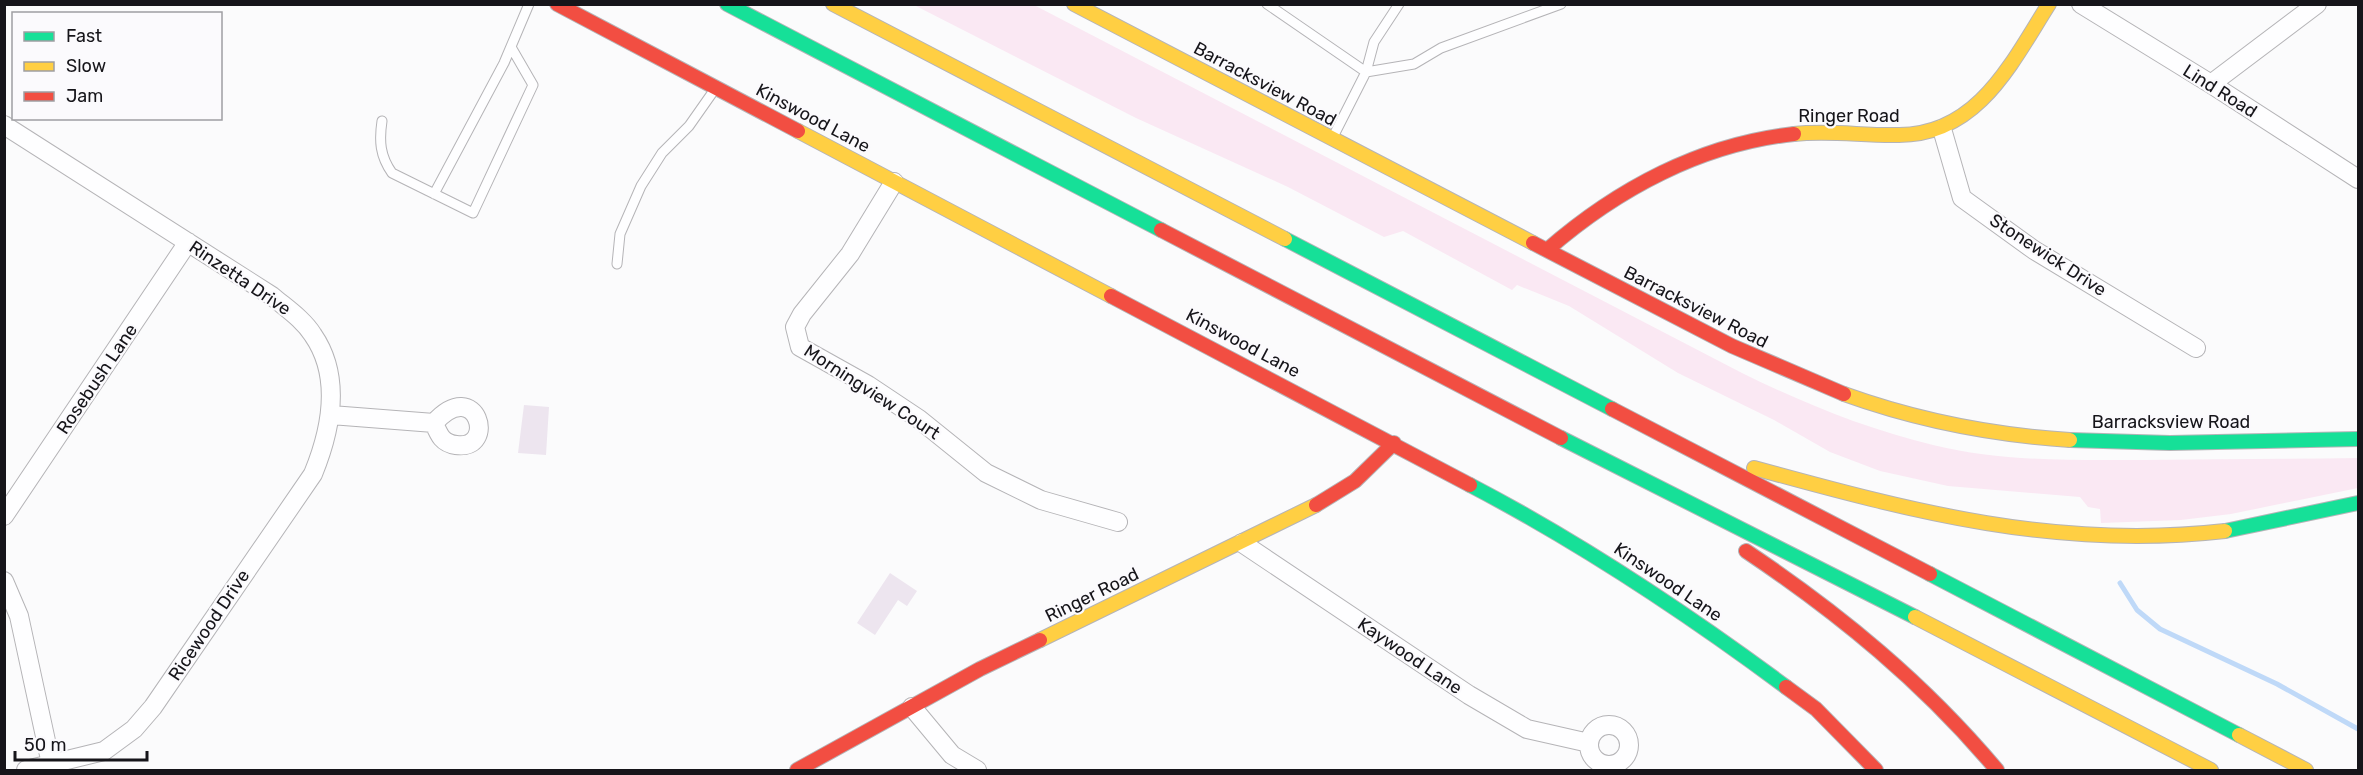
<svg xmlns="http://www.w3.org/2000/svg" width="2363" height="775" viewBox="0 0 2363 775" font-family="Rubik,sans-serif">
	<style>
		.green { fill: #fae8f3 }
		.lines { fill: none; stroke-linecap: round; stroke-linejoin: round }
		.stream { stroke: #bfd9f8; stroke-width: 5 }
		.building { fill: #ede5ef }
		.lane-casing { stroke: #b5b4b7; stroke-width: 11 }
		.street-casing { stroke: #b5b4b7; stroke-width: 20 }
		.fast-casing { stroke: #b5b4b7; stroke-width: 16 }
		.slow-casing { stroke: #b5b4b7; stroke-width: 16 }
		.jam-casing { stroke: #b5b4b7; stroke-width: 16 }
		.lane { stroke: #fefeff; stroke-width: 9 }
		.street { stroke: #fefeff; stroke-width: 18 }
		.fast { stroke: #16e098; stroke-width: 14 }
		.slow { stroke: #ffcf43; stroke-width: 14 }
		.jam { stroke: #f24e42; stroke-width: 14 }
		.labels { text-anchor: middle; stroke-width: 4.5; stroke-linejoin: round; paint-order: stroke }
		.street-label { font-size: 18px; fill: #16151a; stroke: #fbfafd }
	</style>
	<rect width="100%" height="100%" fill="#fbfbfc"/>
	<path class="green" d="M914,5h120l708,368c61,30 124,56 191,72 68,17 142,15 212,15 71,-1 142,-1 213,-2v30l-127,26 -50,6 -80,3 -1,-14 -12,-2 -8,-10 -132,-11 -68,-15 -50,-19 -56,-32 -96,-47 -109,-67 -52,-21 -5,5 -109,-59 -19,6 -96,-50 -152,-69z"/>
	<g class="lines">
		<path class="stream" d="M2120,583l17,27 23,19 117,55 81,45"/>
	</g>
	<path class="building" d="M524,405l25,2 -3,48 -28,-2z
		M890,573l27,18 -10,15 -9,-6 -23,35 -18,-12z"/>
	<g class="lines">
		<defs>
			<path id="lane" d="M1267,4l99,68 48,-8 27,-16 120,-44
				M382,121c-3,20 -2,35 10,52l81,40 60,-128 -22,-38
				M1333,137l33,-65 8,-30 25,-38
				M434,194l70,-131 25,-59
				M617,264l3,-30 21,-48 21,-33 27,-27 26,-37"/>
			<path id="street" d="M2081,4l130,80 147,95
				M2211,84l106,-80
				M4,125l268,171c14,12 31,23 41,39 29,42 18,95 0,139l-160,233 -19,22 -30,22 -78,19
				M1942,129l20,69 72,52 162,98
				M894,182l-44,72 -48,60 -7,13 5,20 68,38 51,34 67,54 55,27 77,22
				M331,415l103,8c5,12 8,20 22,22 42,6 21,-70 -22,-22
				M4,516l184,-274
				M1242,543l227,152 58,34 62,14
				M4,581l15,35 32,148 5,6
				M912,707l40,48 25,15
				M1589 745a20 20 0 1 1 40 0a20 20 0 1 1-40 0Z"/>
			<path id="fast" d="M727,4l434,226
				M1285,239l327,170
				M1561,438l354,179
				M2070,440l100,3 188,-4
				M1470,485c111,58 215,127 316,202
				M2225,531l133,-28
				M1930,574l309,161"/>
			<path id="slow" d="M833,4l452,235
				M1074,4l459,239
				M798,131l313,165
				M1794,134c36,-4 70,2 105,1 79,0 113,-73 150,-131
				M1844,394c75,27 148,41 226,46
				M1754,468c160,44 303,82 471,63
				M1915,617l296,153
				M1040,640l276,-135
				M2239,735l67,35"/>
			<path id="jam" d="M557,4l241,127
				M1161,230l400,208
				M1533,243l199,103 112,48
				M1547,250c70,-61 154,-106 247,-116
				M1111,296l359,189
				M1612,409l318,165
				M1316,505l39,-24 39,-38
				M1746,551c94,63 178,132 251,219
				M1786,687l30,22 60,61
				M797,770l183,-101 60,-29"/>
		</defs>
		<use href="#lane" class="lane-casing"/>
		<use href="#street" class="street-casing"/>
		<use href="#fast" class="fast-casing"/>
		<use href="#slow" class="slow-casing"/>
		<use href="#jam" class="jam-casing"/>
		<use href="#lane" class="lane"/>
		<use href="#street" class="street"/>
		<use href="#fast" class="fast"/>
		<use href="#slow" class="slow"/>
		<use href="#jam" class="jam"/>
	</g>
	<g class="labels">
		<g class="street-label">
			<text transform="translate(1265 84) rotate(28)" y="6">Barracksview Road</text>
			<text transform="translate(2220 91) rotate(32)" y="6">Lind Road</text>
			<text x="1849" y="122">Ringer Road</text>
			<text transform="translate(813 118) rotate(28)" y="6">Kinswood Lane</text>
			<text transform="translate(2048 255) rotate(33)" y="6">Stonewick Drive</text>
			<text transform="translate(240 278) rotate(34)" y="6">Rinzetta Drive</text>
			<text transform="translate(1696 307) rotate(27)" y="6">Barracksview Road</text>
			<text transform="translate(1243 343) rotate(28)" y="6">Kinswood Lane</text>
			<text transform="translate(97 379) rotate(-56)" y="6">Rosebush Lane</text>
			<text transform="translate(872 392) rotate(33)" y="6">Morningview Court</text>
			<text x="2171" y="428">Barracksview Road</text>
			<text transform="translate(1668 582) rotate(34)" y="6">Kinswood Lane</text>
			<text transform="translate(1092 595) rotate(-26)" y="6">Ringer Road</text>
			<text transform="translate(209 625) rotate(-56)" y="6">Ricewood Drive</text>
			<text transform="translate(1410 656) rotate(34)" y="6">Kaywood Lane</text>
		</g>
	</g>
	<rect width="2363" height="775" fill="none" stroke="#16151a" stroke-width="12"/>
	<rect x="12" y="12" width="210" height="108" fill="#fbfafd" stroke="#9f9ea2" stroke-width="1.5"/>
	<rect x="24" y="32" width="30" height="9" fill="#16e098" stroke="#9f9ea2" stroke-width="1.5"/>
	<text x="66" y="42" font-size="18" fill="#16151a">Fast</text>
	<rect x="24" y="62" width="30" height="9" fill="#ffcf43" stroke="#9f9ea2" stroke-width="1.5"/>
	<text x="66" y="72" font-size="18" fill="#16151a">Slow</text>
	<rect x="24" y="92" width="30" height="9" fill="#f24e42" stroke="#9f9ea2" stroke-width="1.5"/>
	<text x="66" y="102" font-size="18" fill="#16151a">Jam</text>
	<path d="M15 751v9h132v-9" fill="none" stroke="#16151a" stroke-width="3"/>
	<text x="24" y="751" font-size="18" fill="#16151a" stroke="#fbfafd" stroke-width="4.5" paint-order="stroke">50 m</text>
</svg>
